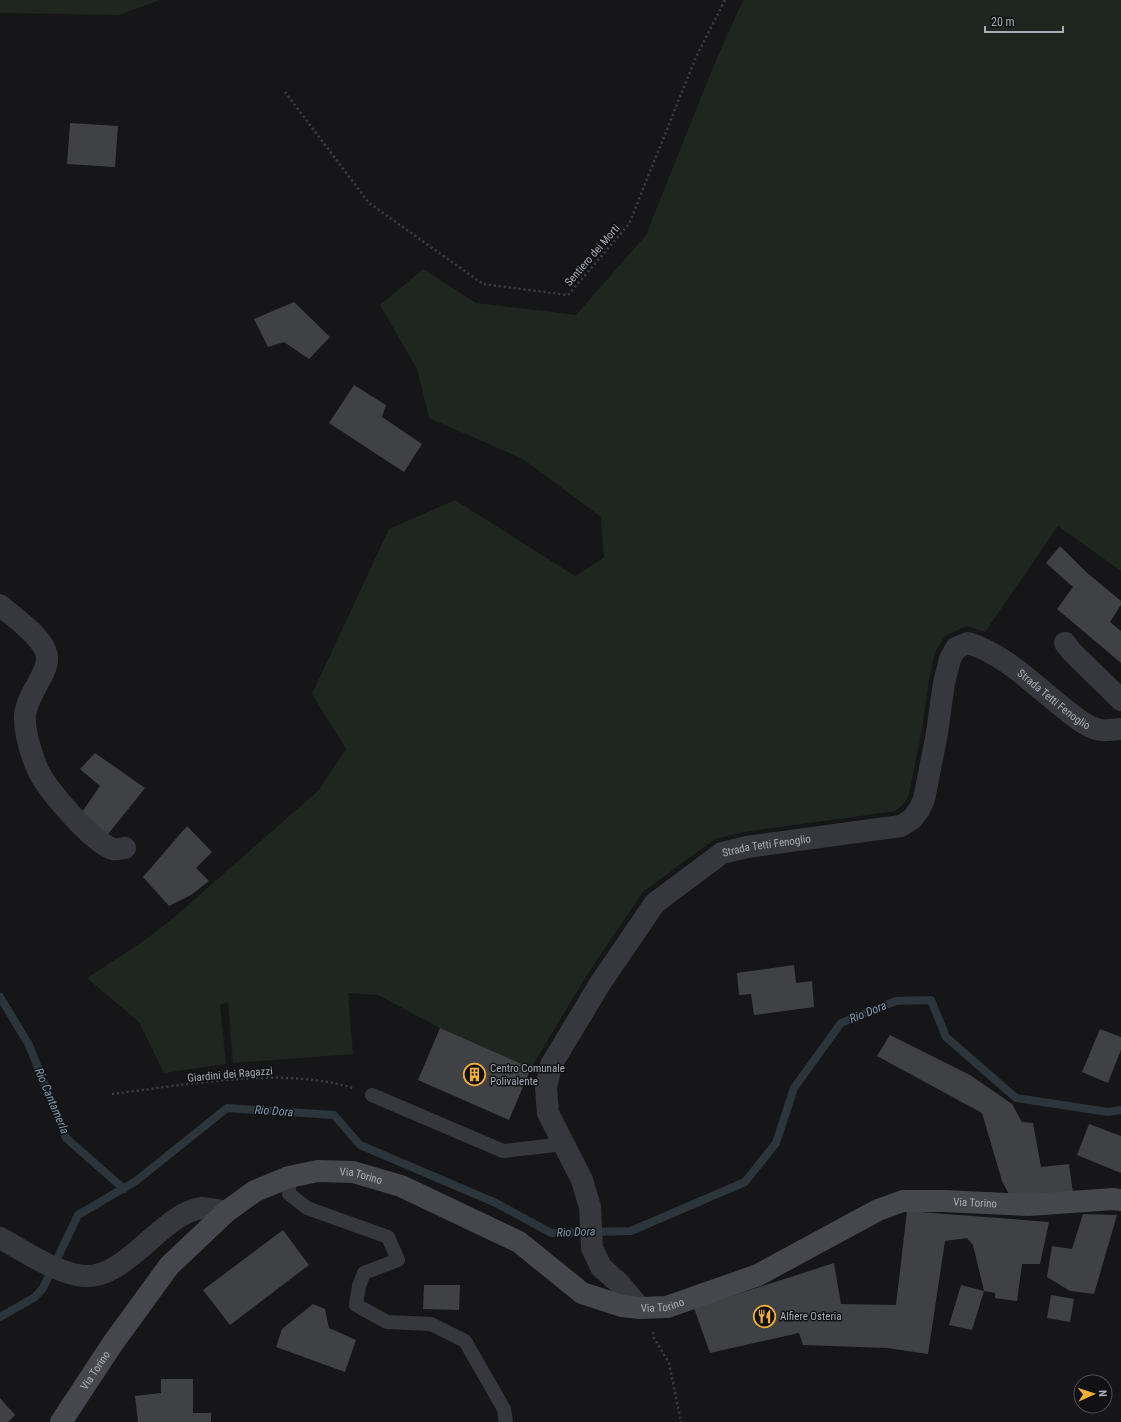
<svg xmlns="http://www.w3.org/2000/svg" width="1121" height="1422" viewBox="0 0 1121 1422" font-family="'Roboto Condensed',sans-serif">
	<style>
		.green { fill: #1e261f }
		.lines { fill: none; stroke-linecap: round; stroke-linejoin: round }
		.stream { stroke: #2c353c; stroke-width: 8 }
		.building { fill: #404145 }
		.path { stroke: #3d3f44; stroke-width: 2.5; stroke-dasharray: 2 3; stroke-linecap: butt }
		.lane { stroke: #37383d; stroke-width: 14 }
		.street { stroke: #37383d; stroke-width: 22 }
		.secondary { stroke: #45474d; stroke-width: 22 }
		.labels { text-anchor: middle; stroke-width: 3; stroke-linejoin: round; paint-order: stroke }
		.street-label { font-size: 11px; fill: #a8adb8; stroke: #111113 }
		.poi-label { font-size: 11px; fill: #a8adb8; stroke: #111113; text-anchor: start }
		.water-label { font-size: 12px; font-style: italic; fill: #7f9bb3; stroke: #111113 }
	</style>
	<rect width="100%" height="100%" fill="#161618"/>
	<path class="green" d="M0,0h160l-41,15 -119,-2z
		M743,0h378v571l-63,-45 -73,106 -18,-6 -22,10 -10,17 -6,27 -7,50 -13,64 -3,7 -10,10 -152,21 -29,7 -72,53 -55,81 -57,95 -91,-40 -62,-33 -30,-2 5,61 -120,9 -5,-61 -8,3 6,59 -62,9 -25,-51 -52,-44 58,-38 26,-20 148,-130 27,-41 -34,-55 77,-165 66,-29 120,76 29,-18 -3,-41 -78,-58 -94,-41 -12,-49 -37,-64 43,-36 53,34 100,12 70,-80 68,-170z"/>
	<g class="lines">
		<path class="stream" d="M0,997l29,48 37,93 58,51
			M0,1317l35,-20 8,-9 35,-73 58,-34 91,-73 107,7 26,30 136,58 55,30 80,-2 114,-49 31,-39 18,-55 47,-65 55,-22 35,-1 15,37 70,61 92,14 13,-2"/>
	</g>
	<path class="building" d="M70,123l48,3 -3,41 -48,-3z
		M294,302l36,35 -21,22 -25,-17 -16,5 -14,-28z
		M354,385l32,20 -4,12 40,27 -18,28 -75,-49z
		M1060,546l26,26 35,29v4l-11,17 11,9v32l-64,-54 16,-22 -27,-24z
		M95,753l50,35 -40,50 -25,-23 20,-29 -20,-17z
		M187,826l25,26 -16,16 13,13 -18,14 -22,11 -26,-29z
		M794,965l2,18 16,-2 2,26 -60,8 -3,-21 -12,1 -2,-22z
		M440,1028l91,40 -22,52 -91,-40z
		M1100,1029l21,8v13l-13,33 -26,-11z
		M890,1035l80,40 42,29 10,18 11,1 8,44 28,-3 4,29 -61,7 -10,-19 -20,-68 -105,-57z
		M1089,1124l32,12v37l-44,-18z
		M907,1211l142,11 -9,42h-18l-5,37 -22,-3v-5l-11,-2 -12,39 -23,-5 12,-40 23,6 -11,-46 -6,-7 -22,3 -17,113 -41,-6 -84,-3 -4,-12 -89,20 -16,-45 140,-45 7,41 55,1z
		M1083,1214l34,1 -23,79 -24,-3 -23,-14 5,-31 20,3z
		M283,1230l26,35 -79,60 -27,-35z
		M424,1285h36l-1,25 -36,-1z
		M1051,1295l23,4 -4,23 -23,-4z
		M313,1304l12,5 4,19 27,12 -11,32 -69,-25 6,-18z
		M161,1379h32v34h18v9h-73l-3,-26 26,-3z
		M0,1398l15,17 -7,7h-8z"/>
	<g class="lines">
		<path class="path" d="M285,92l84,111 114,81 85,11 61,-71 67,-167 29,-57
			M112,1094c73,-9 170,-28 241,-6
			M653,1332l1,6 15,25 12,59"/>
		<path class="lane" d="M372,1095l131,56 61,-7
			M289,1177v17l18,14 81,29 10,23 -34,13 -5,13 -3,19 31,17 44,2 34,17 39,68 2,13"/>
		<g class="street">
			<path d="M0,605c13,12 47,34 47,53 1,16 -20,36 -22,57 -1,16 6,38 12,53 8,20 56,75 76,81 4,1 9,-1 12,-1"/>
			<path d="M1065,643l7,9 49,48"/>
			<path d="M0,1238c24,13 50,31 77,37 47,11 83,-62 125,-67 7,0 17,3 24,4"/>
			<path id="s1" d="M640,1308l-20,-24 -19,-17 -9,-19 -2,-41 -8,-27 -34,-67 -2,-25 5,-23 50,-83 54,-79 67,-50 25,-6 154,-21 11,-7 7,-9 5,-11 13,-66 7,-50 6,-24 6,-11 12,-5c36,11 64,40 93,63 11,9 25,21 39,24 6,1 15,-1 21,-1"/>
		</g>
		<path class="secondary" id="s2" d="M61,1422l52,-79 56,-77 57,-54 29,-21 34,-14 29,-6 35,1 48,14 118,56 63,51 40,13 18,2 27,-1 91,-32 120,-65 25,-9h41l85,4 84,-6 8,1"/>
	</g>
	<defs>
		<symbol id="building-ring" viewBox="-11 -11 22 22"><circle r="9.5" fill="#111113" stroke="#f2b134" stroke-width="1.5"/><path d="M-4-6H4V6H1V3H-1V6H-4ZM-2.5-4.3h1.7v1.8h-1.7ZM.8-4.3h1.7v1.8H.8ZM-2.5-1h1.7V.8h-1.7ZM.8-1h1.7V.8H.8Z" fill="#f2b134"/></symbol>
		<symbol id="restaurant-ring" viewBox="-11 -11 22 22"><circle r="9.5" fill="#111113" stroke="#f2b134" stroke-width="1.5"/><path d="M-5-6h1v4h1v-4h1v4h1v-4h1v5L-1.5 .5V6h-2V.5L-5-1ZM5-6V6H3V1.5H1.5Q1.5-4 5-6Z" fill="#f2b134"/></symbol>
	</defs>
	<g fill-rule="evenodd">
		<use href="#building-ring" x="462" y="1062" width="25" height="25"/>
		<use href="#restaurant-ring" x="752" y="1304" width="25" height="25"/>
	</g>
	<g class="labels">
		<g class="street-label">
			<text transform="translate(592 255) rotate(-49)" y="4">Sentiero dei Morti</text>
			<text dy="4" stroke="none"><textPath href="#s1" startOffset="1036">Strada Tetti Fenoglio</textPath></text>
			<text dy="4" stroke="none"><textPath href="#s1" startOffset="592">Strada Tetti Fenoglio</textPath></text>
			<text transform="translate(230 1074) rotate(-5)" y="4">Giardini dei Ragazzi</text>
			<text dy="4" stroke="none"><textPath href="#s2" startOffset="414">Via Torino</textPath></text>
			<text dy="4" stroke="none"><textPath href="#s2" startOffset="1086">Via Torino</textPath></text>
			<text dy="4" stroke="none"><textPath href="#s2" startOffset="750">Via Torino</textPath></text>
			<text dy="4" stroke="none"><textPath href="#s2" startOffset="62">Via Torino</textPath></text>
		</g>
		<g class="poi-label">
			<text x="490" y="1072">Centro Comunale<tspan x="490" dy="13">Polivalente</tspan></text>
			<text x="780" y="1320">Alfiere Osteria</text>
		</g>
		<g class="water-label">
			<text transform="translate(868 1012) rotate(-22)" y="4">Rio Dora</text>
			<text transform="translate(52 1101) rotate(67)" y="4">Rio Cantamerla</text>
			<text transform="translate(274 1111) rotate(4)" y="4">Rio Dora</text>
			<text transform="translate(576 1232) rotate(-2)" y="4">Rio Dora</text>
		</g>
	</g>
	<g transform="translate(1093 1394) rotate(87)"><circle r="19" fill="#111113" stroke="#4d4f55"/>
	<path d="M0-3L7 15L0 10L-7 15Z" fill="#f2b134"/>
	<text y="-6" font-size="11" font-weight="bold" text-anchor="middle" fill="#a8adb8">N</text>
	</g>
	<path d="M985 26v6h78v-6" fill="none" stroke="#a8adb8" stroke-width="2"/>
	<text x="991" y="26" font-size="12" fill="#a8adb8" stroke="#111113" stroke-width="3" paint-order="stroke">20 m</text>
</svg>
